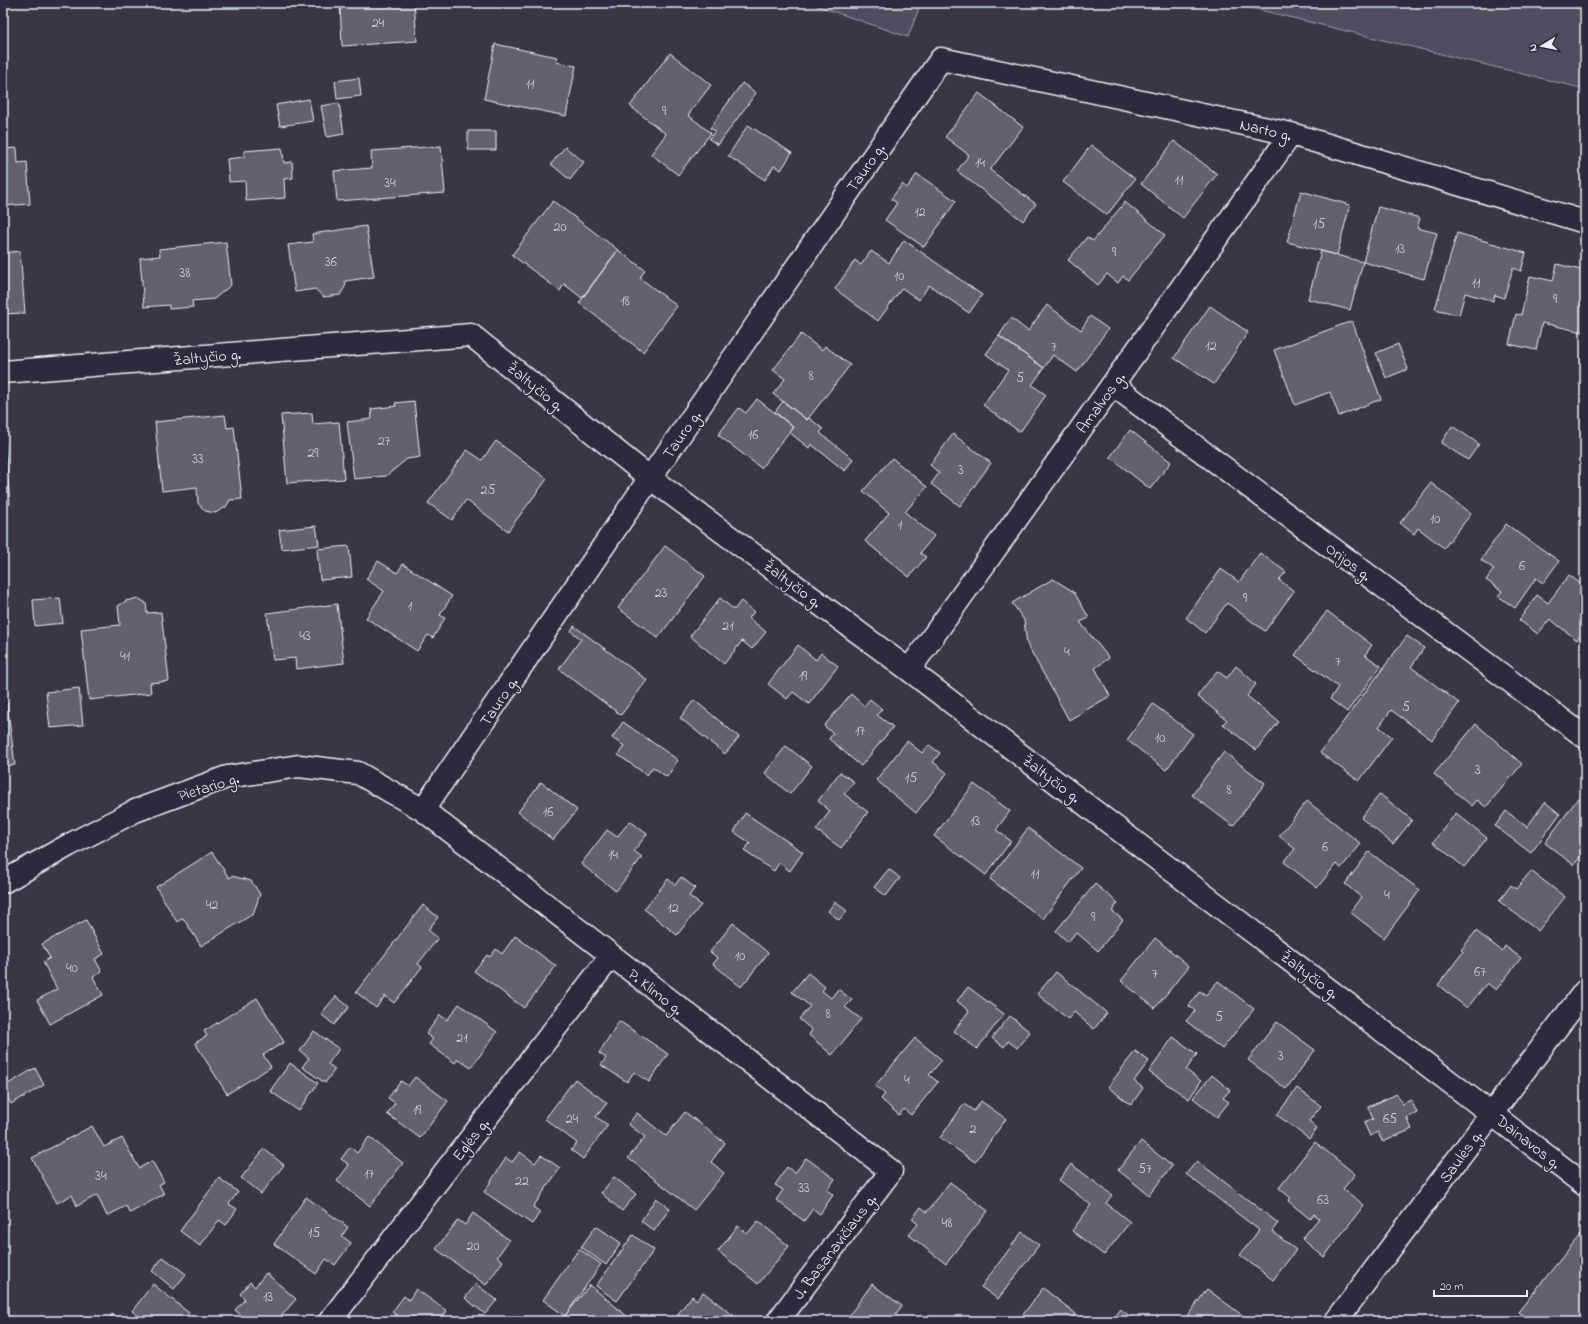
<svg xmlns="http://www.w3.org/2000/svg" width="1588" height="1324" viewBox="0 0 1588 1324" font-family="'Indie Flower',sans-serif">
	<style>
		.green { fill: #504e5f; stroke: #9ca0ac }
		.building { fill: #636171; stroke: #e8f1f8 }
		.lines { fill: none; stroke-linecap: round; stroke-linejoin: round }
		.minor-casing { stroke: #e8f1f8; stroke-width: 25 }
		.major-casing { stroke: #e8f1f8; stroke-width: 25 }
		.minor { stroke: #2f2a3d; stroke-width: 22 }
		.major { stroke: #2f2a3d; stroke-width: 22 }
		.labels { text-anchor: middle; stroke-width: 3; stroke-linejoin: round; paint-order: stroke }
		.number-label { font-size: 14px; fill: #c7cdd6 }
		.street-label { font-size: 16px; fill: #e8f1f8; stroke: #2f2a3d }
	</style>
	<rect width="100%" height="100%" fill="#3a3648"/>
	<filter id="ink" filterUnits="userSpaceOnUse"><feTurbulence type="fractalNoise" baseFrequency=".025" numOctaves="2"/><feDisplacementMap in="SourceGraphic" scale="8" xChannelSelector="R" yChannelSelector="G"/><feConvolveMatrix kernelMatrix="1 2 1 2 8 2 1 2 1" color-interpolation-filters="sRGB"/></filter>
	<g filter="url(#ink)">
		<path class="green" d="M809,3h112l-13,34z
			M1231,3h327l27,7v79z"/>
		<path class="building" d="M340,3h74l3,38 -75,5z
			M495,44l62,13 -1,5 20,4 -10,50 -82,-17z
			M670,53l41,32 -23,30 23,18 -33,42 -27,-21 15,-20 -36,-28z
			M359,78l2,18 -24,3 -2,-18z
			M742,83l14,10 -38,52 -9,-6 6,-8 -5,-3z
			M979,93l44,34 -33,43 46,34 -13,17 -66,-50 12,-16 -24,-18z
			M309,99l4,22 -33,5 -4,-21z
			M339,103l5,31 -17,3 -6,-31z
			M748,125l44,28 -11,17 -7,-4 -9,14 -37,-24z
			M468,131h28v19h-28z
			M1174,141l43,33 -34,44 -42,-34z
			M1091,145l44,34 -28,36 -44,-33z
			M441,146l4,47 -108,8 -3,-30 38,-3 -1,-17z
			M565,147l19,15 -14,18 -19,-16z
			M17,148l1,15 9,-1 3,42 -27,2v-57z
			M282,148l2,15 8,-1 1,16 -9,1 1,19 -39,3 -1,-20 -16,1 -2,-23 17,-2v-6z
			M917,174l39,27 -32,46 -39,-27 12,-17 -6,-4 11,-15 5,4z
			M1301,191l49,14 -13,50 -50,-13z
			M553,201l65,49 -36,48 -18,-14 -4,7 -48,-36z
			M1125,202l40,33 -37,45 -5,-4 -5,7 -11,-9 -9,11 -30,-25 19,-23 6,4z
			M1378,207l42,11 -3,10 20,5 -13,46 -61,-17z
			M366,226l8,51 -29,4 1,4 -6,10 -16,2 -9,-8 -20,3 -7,-47 25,-3 -1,-8z
			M1457,233l69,20 -5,18 -8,-3 -9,30 -9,-3 -2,6 -28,-8 -6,22 -24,-6z
			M904,240l78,55 -13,18 -40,-28 -10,15 -17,-12 -24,33 -43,-32 20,-29 6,5 10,-14 18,12z
			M226,242l5,43 -17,14 -22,2 1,6 -24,2v-4l-25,2 -4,-49 20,-2 -1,-7z
			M618,250l27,20 -5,8 37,28 -34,46 -64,-49z
			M20,251l5,62 -22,1v-61z
			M1321,251l42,11 -13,48 -42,-11z
			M1557,264l28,7v54l-2,7 -41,-9 -6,27 -27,-6 7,-30 5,1 9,-39 23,5z
			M1047,305l34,25 9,-14 18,13 -31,43 -24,-17 -9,13 -45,-32 12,-18 17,13z
			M1210,306l38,26 -34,52 -40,-26z
			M1352,321l29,78 -42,17 -9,-24 -35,13 -21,-55z
			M801,334l21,16 3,-4 25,19 -43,55 -34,-26 12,-15 -12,-9z
			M999,336l45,32 -12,17 14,10 -26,37 -37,-27 25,-35 -22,-16z
			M1398,344l10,25 -22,9 -10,-25z
			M757,399l36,28 -32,41 -43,-33 21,-27 7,5z
			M414,401l6,56 -13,2 -21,17 -32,3 -7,-57 25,-3 -1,-10 25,-3 -1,-3z
			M783,401l24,19 2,-2 14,11 -3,4 33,26 -8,12 -34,-27 -2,4 -20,-16 4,-5 -18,-15z
			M312,413l1,11 26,-2 5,57 -57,4 -6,-68z
			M225,415l2,13 7,-1 8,72 -12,1 -4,7 -11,6 -10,-2 -7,-8 -1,-16 -35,4 -7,-69z
			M1452,426l27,18 -11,16 -27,-17z
			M1130,430l41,32 -21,27 -40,-32z
			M953,434l38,29 -31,43 -29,-22 8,-11 -9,-8z
			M496,441l51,38 -39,52 -42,-31 -14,20 -24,-17 39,-53 15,10z
			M3,443h2l5,61 -7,1z
			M892,458l35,29 -22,25 29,24 -14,17 6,4 -17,20 -44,-36 24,-28 -26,-22z
			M1431,483l40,31 -27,34 -26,-20 -4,6 -14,-11z
			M1506,524l53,37 -16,22 -7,-5 -21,30 -17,-12 4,-5 -16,-11 8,-11 -13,-9z
			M316,526l3,19 -37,4 -3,-19z
			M349,546l3,31 -32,3 -3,-31z
			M665,546l40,30 -47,62 -40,-30z
			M1260,553l26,19 -7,8 15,11 -29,40 -38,-28 -22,30 -19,-15 35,-49 18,13z
			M378,561l19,12 6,-9 49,32 -12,19 5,3 -12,20 -5,-3 -11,16 -51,-33 18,-27 -18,-12z
			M1569,575l16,12v42l-8,11 -27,-21 -12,15 -19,-14 18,-25 11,8z
			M1053,579l21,13 15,26 -9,4 29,36 -14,10 15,28 -41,24 -42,-76 -3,-24 -12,-17z
			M60,598l3,25 -28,3 -2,-26z
			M138,598l8,5 1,10 14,-1 8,69 -19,2 1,10 -62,7 -8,-71 39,-4 -2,-19 8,-5z
			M720,598l14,12 7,-9 13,11 -5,6 17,14 -14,17 -10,-8 -18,23 -34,-28z
			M337,604l7,59 -48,6 -1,-11 -22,2 -6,-47z
			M1327,611l45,34 -7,10 16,11 -34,46 -17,-13 8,-12 -43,-32z
			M574,626l73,54 -26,35 -62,-46 22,-30 -10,-8z
			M1407,636l17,12 -13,19 48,36 -27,37 -41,-30 -12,17 13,10 -33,44 -39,-28z
			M798,645l18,15 5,-7 17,13 -29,38 -16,-12 -6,7 -19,-15z
			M1236,666l20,18 -9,12 32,26 -23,28 -33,-26 4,-4 -30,-24 20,-25 10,7z
			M79,688l4,37 -33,3 -4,-36z
			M851,694l13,12 6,-7 12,10 -5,6 16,12 -32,39 -32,-27 4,-6 -9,-7z
			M694,700l45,37 -14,17 -45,-36z
			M3,703h4l8,62 -12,1z
			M1153,704l40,30 -27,36 -39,-30z
			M623,722l55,38 -11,17 -14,-10 -6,8 -29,-20 6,-9 -12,-8z
			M1476,724l46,40 -36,43 -9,-7 -5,6 -38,-32z
			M907,741l15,12 7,-8 11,8 -7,9 14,11 -31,40 -40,-33z
			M786,746l26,20 -22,28 -25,-21z
			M1224,752l41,31 -32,43 -41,-31z
			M840,772l14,10 -10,12 24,18 -27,36 -25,-18 14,-19 -12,-10z
			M541,782l36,28 -24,30 -35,-28z
			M974,784l36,27 -14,19 15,11 -25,34 -52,-39z
			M1380,794l32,26 -19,24 -32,-26z
			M1578,798l7,5v52l-2,-2 -9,12 -29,-22z
			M1307,801l54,43 -20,24 -5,-4 -19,24 -33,-26 11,-13 -16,-13z
			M1545,802l15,12 -29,39 -36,-27 11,-15 21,16z
			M745,813l58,39 -13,19 -11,-8 -5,8 -30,-20 6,-8 -16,-11z
			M1456,813l31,25 -23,29 -31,-25z
			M630,821l17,13 -13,17 8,6 -26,34 -35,-27 26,-34 10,7z
			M1028,828l53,40 -38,51 -53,-40z
			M212,852l17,26 3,-2 19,5 9,13 -7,20 -52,32 -18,-28 -6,4 -21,-35z
			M1369,852l51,38 -36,48 -34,-26 11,-15 -16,-13z
			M889,869l11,9 -14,18 -12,-9z
			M1531,871l34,26 -27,34 -39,-30 12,-16 5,4z
			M681,877l14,11 -6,8 12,9 -24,30 -33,-26 24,-30 7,6z
			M1095,884l23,19 -6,8 11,9 -25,31 -22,-19 -8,10 -12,-11z
			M835,902l12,9 -8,9 -11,-9z
			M423,905l15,12 -10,13 10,8 -20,26 4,3 -28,36 -9,-7 -9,12 -20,-16z
			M86,920l18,34 -9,5 7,13 -9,5 10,18 -53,29 -13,-24 20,-11 -14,-27 7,-4 -8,-14z
			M733,923l35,30 -27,34 -28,-23 5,-6 -8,-6z
			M1476,931l26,20 3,-5 16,12 -25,32 -9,-7 -20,25 -29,-23 25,-33 -2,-2z
			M515,936l41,30 -32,42 -50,-37 13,-16 3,2 6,-8 6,5z
			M1155,938l34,28 -34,42 -34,-27z
			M1056,972l51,41 -13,16 -20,-17 -6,7 -31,-25z
			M808,973l17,14 -3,4 9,7 7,-9 14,11 -7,7 16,12 -29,36 -23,-20 3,-5 -13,-11 11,-13 -18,-14z
			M1218,981l36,28 -32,40 -36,-28 9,-10 -6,-5 11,-15 6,4z
			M968,987l36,27 -27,35 -23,-18 15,-20 -12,-10z
			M336,996l13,11 -15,18 -13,-11z
			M257,998l27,44 -21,13 8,12 -44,27 -32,-51 12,-7 -3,-5z
			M459,1004l38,28 -26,36 -13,-9 -3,4 -26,-19 4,-5 -7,-5 14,-19 7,5z
			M1010,1016l20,16 -13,16 -9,-7 -4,6 -12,-9z
			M619,1021l49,33 -19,28 -15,-10 -7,10 -26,-17 5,-7 -7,-5z
			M1277,1022l38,28 -29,39 -38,-29z
			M314,1031l25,18 -11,15 7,5 -10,14 -23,-16 7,-9 -9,-7z
			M1173,1037l24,17 -11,16 15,11 -12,18 -40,-27z
			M915,1038l27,22 -13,15 9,7 -27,33 -7,-6 -5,6 -18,-16 4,-5 -10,-8z
			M1135,1051l14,10 -15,20 9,7 -12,17 -23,-18z
			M290,1063l28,20 -19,28 -29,-20z
			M35,1068l9,17 -33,19 -8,-14v-3z
			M1212,1075l18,15 -7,8 6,4 -12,15 -24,-19z
			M415,1077l33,24 -28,37 -33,-24 8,-11 -7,-5 13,-17 7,5z
			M575,1079l32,24 -11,14 12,8 -25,34 -12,-9 6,-7 -32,-24z
			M1297,1088l24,18 -12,15 8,7 -8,11 -32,-24z
			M1397,1094l5,10 9,-4 6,13 -10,5 5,11 -29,13 -5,-10 -8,4 -6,-13 9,-4 -5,-12z
			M981,1101l25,18 -31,43 -35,-24 24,-34 10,7z
			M685,1112l40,31 -14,19 13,11 -30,37 -66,-52 17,-21 -17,-13 9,-11 29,23z
			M92,1126l12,21 18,-9 17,30 13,-7 12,21 -5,3 5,9 -34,19 -4,-7 -19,10 -10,-21 -20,11 -5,-11 -15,8 -25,-45z
			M369,1137l34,26 -33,43 -33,-25 12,-16 -8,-6 9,-12 7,6z
			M1141,1141l31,25 -23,29 -31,-25z
			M1315,1142l40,32 -12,15 21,16 -40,52 -22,-18 17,-21 -5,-4 -4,5 -22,-18 3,-3 -12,-10z
			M264,1149l20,16 -23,29 -20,-16z
			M520,1152l15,11 6,-8 19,13 -27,39 7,5 -8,12 -48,-32 22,-34 6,4z
			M806,1158l29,21 -8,11 6,5 -13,19 -7,-5 -9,12 -28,-21 7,-10 -8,-5 12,-18 8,6z
			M1197,1161l81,62 -6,8 24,19 -23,30 -33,-25 19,-25 -73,-56z
			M1071,1164l41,31 -6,8 24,19 -26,33 -32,-24 19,-26 -32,-25z
			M614,1177l22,17 -14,17 -21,-18z
			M219,1178l19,14 -9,12 8,5 -11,16 -7,-5 -19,26 -20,-15z
			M950,1182l38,29 -42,53 -37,-29 9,-11 -6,-5 9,-12 6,5z
			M306,1197l42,30 -6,9 9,7 -16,22 -9,-6 -10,15 -42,-30z
			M656,1198l14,10 -16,23 -13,-10z
			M473,1213l36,27 -12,17 6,4 -17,24 -50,-36 22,-29 7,5z
			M758,1221l31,25 -31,38 -40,-33 20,-25 9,8z
			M596,1226l25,17 -15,22 -25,-18z
			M1584,1230l1,2v89h-55l-12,-9z
			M1022,1232l17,13 -41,54 -17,-12z
			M633,1235l21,15 -37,51 -21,-15z
			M579,1249l22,15 -36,52 -22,-16z
			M163,1257l23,17 -12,15 -22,-18z
			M266,1273l30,26 -19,22h-29l-13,-11 10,-11 -5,-5 10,-12 5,5z
			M153,1284l36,29 -6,8h-39l-12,-10z
			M476,1284l21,16 -12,14 -20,-16z
			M872,1284l30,22 -12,15h-45z
			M590,1285l39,33 -3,3h-60l-3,-3z
			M1043,1288l33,26 -5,7h-53z
			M416,1289l31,22 -8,10h-45l4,-5 -6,-4 12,-16 5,4z
			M1207,1289l39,29 -2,3h-60z
			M703,1292l31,24 -4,5h-50l2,-2 -5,-4 15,-19 5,4z
			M1120,1309l14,10 -1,2h-22z
			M112,1314l10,7h-14z
			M1140,1317l5,4h-8z"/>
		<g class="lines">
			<defs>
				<path id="minor" d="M3,372l468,-37 179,143 259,192 676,515
					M1113,385l472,352
					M909,670l382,-536
					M423,810l227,-332 291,-419 350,75 294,88
					M3,882l66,-37 66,-34 92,-34 72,-11 59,7 65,37 468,361 -113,150
					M330,1321l281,-365"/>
				<path id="major" d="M1336,1321c83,-110 165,-221 249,-330"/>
			</defs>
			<use href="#minor" class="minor-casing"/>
			<use href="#major" class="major-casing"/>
			<use href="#minor" class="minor"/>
			<use href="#major" class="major"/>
		</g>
	</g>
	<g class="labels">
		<g class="number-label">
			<text x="378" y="27">24</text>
			<text x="530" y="88">11</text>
			<text x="664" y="115">9</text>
			<text x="980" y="167">14</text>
			<text x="1179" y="184">11</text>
			<text x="390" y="187">34</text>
			<text x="920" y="216">12</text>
			<text x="1319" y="228">15</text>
			<text x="560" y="231">20</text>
			<text x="1400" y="253">13</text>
			<text x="1114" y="256">9</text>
			<text x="331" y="266">36</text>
			<text x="185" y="277">38</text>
			<text x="899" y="280">10</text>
			<text x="1476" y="287">11</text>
			<text x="1555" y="303">9</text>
			<text x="625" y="305">18</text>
			<text x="1211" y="350">12</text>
			<text x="1054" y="351">7</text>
			<text x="811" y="380">8</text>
			<text x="1020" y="382">5</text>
			<text x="753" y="439">16</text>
			<text x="384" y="445">27</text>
			<text x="313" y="457">29</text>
			<text x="198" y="463">33</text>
			<text x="961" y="474">3</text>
			<text x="488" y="494">25</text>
			<text x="1435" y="523">10</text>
			<text x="900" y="529">1</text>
			<text x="1522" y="570">6</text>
			<text x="661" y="597">23</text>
			<text x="1245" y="602">9</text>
			<text x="410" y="610">1</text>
			<text x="728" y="630">21</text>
			<text x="305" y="640">43</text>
			<text x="1067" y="656">4</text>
			<text x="125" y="660">41</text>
			<text x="1338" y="666">7</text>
			<text x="803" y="680">19</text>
			<text x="1406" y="711">5</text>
			<text x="860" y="735">17</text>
			<text x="1160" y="742">10</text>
			<text x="1478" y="774">3</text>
			<text x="911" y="782">15</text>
			<text x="1229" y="794">8</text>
			<text x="548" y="816">16</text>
			<text x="975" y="825">13</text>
			<text x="1325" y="851">6</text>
			<text x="613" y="859">14</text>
			<text x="1035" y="878">11</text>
			<text x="1387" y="899">4</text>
			<text x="212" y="909">42</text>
			<text x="673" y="912">12</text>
			<text x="1093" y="921">9</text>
			<text x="740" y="960">10</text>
			<text x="72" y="972">40</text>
			<text x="1480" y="976">67</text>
			<text x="1155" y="978">7</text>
			<text x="828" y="1018">8</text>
			<text x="1219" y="1021">5</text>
			<text x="462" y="1042">21</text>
			<text x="1281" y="1060">3</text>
			<text x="907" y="1084">4</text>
			<text x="417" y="1114">19</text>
			<text x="572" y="1123">24</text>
			<text x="1390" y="1123">65</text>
			<text x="973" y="1133">2</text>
			<text x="1145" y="1173">57</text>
			<text x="369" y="1178">17</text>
			<text x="101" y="1180">34</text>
			<text x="522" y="1185">22</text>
			<text x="804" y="1192">33</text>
			<text x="1323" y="1204">63</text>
			<text x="947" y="1227">48</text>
			<text x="314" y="1237">15</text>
			<text x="473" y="1250">20</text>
			<text x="268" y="1301">13</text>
		</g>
		<g class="street-label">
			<text transform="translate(1266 129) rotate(13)" y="6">Narto g.</text>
			<text transform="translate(865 167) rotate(-55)" y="6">Tauro g.</text>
			<text transform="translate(207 356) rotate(-5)" y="6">Žaltyčio g.</text>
			<text transform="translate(536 386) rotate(39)" y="6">Žaltyčio g.</text>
			<text transform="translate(1100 402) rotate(-54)" y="6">Amalvos g.</text>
			<text transform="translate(681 434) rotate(-55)" y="6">Tauro g.</text>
			<text transform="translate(1349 561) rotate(37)" y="6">Orijos g.</text>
			<text transform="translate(793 583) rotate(37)" y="6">Žaltyčio g.</text>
			<text transform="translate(498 701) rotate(-56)" y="6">Tauro g.</text>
			<text transform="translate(1052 778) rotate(37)" y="6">Žaltyčio g.</text>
			<text transform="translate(208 786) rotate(-17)" y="6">Pietario g.</text>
			<text transform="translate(1310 974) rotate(37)" y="6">Žaltyčio g.</text>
			<text transform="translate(656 991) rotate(38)" y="6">P. Klimo g.</text>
			<text transform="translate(470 1139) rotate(-52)" y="6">Eglės g.</text>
			<text transform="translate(1529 1141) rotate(38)" y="6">Dainavos g.</text>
			<text transform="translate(1460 1156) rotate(-54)" y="6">Saulės g.</text>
			<text transform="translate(834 1246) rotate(-53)" y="6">J. Basanavičiaus g.</text>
		</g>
	</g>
	<rect width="1588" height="1324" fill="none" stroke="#2f2a3d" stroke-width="16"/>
	<rect x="8" y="8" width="1572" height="1308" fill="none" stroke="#e8f1f8" stroke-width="1.5" filter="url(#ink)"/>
	<g transform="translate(1542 46) rotate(260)" stroke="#2f2a3d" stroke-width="3" paint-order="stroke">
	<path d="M0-3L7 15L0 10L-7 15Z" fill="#e8f1f8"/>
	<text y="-6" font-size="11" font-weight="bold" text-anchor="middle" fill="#e8f1f8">N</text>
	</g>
	<path d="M1434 1290v6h93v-6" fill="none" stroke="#e8f1f8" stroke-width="2"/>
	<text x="1440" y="1290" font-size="12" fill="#e8f1f8" stroke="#2f2a3d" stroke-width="3" paint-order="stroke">20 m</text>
</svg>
